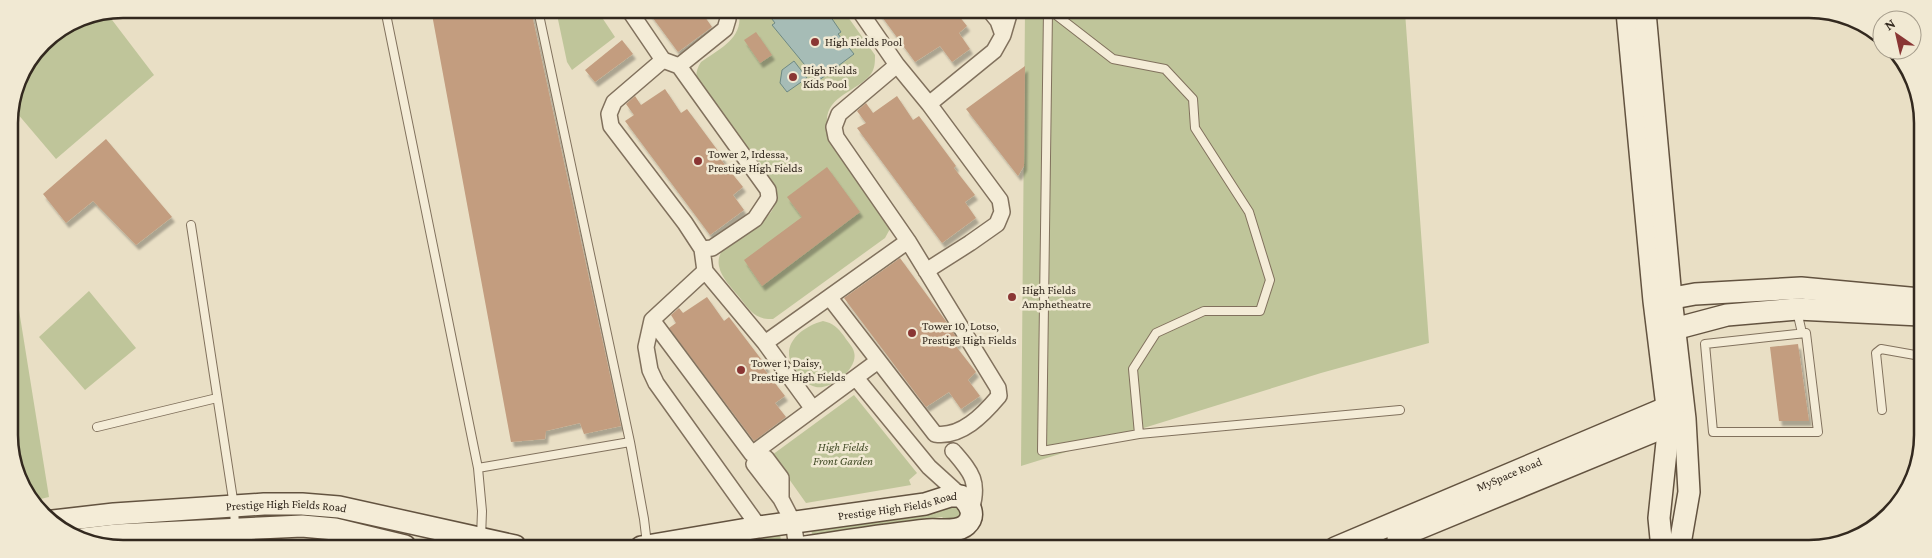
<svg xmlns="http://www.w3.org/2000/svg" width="1932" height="558" viewBox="0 0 1932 558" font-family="'Crimson Pro',serif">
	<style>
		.green { fill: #bfc59a }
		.water { fill: #a6bcb6; stroke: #6e8983 }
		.building { fill: #c39d7f; filter: url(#shadow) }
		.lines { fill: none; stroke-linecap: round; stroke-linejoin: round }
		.lane-casing { stroke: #81715d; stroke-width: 10 }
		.street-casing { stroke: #81715d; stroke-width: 18 }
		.secondary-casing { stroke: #635340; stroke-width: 24 }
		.lane { stroke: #f4ecd7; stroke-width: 8 }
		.street { stroke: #f4ecd7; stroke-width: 15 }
		.secondary { stroke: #f4ecd7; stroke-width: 21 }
		.poi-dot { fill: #8a3634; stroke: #f1e9d3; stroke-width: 2 }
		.labels { text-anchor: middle; stroke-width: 5; stroke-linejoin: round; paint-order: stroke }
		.poi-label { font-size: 12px; fill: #33291f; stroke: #f1e9d3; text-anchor: start }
		.park-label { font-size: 12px; font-style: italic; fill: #434d28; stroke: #f1e9d3 }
		.street-label { font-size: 12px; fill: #33291f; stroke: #f1e9d3 }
		.rim { fill: none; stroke: #33291f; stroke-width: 2.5 }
	</style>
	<defs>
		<filter id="shadow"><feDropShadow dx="3" dy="5" stdDeviation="1" flood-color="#0004"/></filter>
	</defs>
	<rect width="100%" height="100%" fill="#e9dfc5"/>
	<path class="green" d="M556,10h41l18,27 -43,33 -5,-8z
		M738,10h105l32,45c0,7 0,13 -4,19 -16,20 -53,23 -42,58l62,95 -6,11 -112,81c-17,1 -23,-8 -33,-21 -7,-9 -19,-20 -21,-32 -7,-36 79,-36 51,-87l-70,-91c-5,-9 -5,-17 1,-26 18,-13 45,-25 37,-52z
		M1025,11l380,1 24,331 -108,30 -300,93z
		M106,12l48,63 -98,84 -45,-53 6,-28 7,-9 59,-52z
		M10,254l39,243 -17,4 -21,-43z
		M89,291l47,57 -51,42 -46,-53z
		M823,321c10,2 15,7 21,15 3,5 9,11 10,16 5,16 -23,38 -38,35 -9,-2 -14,-9 -20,-17 -19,-22 4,-43 27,-49z
		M854,395l63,78 -8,7 2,5 -105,18 -34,-48z
		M956,503l7,12 -8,7h-8l-5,-5 -130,18 -1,-8z
		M780,535l1,5 -47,7h-38z"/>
	<path class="water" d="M765,10h61l15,22 -3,2 16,20 -36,27 -46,-56 3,-2z
		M794,61l13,17 -20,14 -7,-9 2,-13z"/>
	<path class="building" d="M431,9l100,1 90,416 -37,8 -4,-11 -34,8 -1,8 -34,3z
		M647,10h53l12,17 -34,25z
		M877,10l78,1 12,15 -8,7 11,16 -18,13 -12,-16 -25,16z
		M756,32l16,23 -12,8 -16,-23z
		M622,40l11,14 -38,28 -10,-12z
		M1025,66l-1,100 -6,10 -52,-67z
		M665,89l16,24 6,-4 37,50 -2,2 21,26 -10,8 11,15 -34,25 -85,-114 9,-6 -8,-11 9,-8 6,9z
		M897,96l16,24 6,-4 37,50 -2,2 21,27 -10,7 11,16 -34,25 -85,-115 9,-5 -9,-12 9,-8 7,10z
		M106,139l66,78 -36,28 -43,-44 -27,22 -23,-29z
		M827,167l33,45 -98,74 -18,-26 58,-43 -15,-20z
		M900,258l48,66 11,18 -4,3 21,27 -8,8 12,16 -19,13 -12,-17 -23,15 -82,-109z
		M707,297l17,24 5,-4 38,50 -3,2 21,27 -10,7 11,14 -32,24 -85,-113 7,-5 -5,-8 8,-7 4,5z
		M1798,344l11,77h-30l-9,-74z"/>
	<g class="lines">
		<defs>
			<path id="lane" d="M385,9l93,459 4,43 -1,27
				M538,10l92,432 14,77 3,25
				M1048,11l-6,440 97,-17 261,-24
				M1051,11l62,48 52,10 28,30 2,29 54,84 21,68 -10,31h-56l-48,22 -23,36 6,65
				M191,225l43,281 1,23
				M1797,311l5,22
				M1806,333l12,99h-105l-8,-88z
				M1882,410l-6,-57 5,-4 34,6 5,-3
				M97,427l120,-29
				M478,468l152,-26"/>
			<path id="street" d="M629,10l34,50 -49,42 -5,12 2,12 74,97 17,26 3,22
				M1003,35l7,-24
				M663,60l16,6 89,124 1,8 -14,21 -43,29 -10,1
				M897,65l32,39
				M679,66l46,-37 3,-10v-9
				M926,271l44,-28 27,-19 5,-12 -2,-12 -71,-96 65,-53 9,-16 -5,-14 -8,-10
				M830,298l105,136c26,4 48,-19 64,-38l-1,-8 -90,-147 -72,-104 -2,-10 5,-13 58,-49 -38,-55
				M652,320l100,134 126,-93
				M765,343l48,66
				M856,378l73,89 32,29
				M953,451c18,21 27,30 18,59
				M766,458l15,20v21
				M754,464l27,35 12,23 4,25
				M759,527l-103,-144 -6,-13 -4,-23 6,-27 53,-49 60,72 143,-102"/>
			<g id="secondary">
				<path d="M1627,12l27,289 15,122 -10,95 3,31"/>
				<path d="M1645,12l26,286 14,121 4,73 -9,52 -3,5"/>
				<path d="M1657,301l38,-7 106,-6 119,11"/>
				<path d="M1663,332l64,-17 70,-6 123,6"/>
				<path id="s1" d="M53,521l61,-7 150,-10h38l37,3 176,39"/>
				<path d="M1398,537l281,-116"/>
				<path d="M83,539l34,-4 185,-9 33,3 70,17"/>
				<path id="s2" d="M641,547l118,-20 166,-23 25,-8h11c8,7 16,19 5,29 -9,8 -27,4 -38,5 -41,4 -82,11 -123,17"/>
				<path id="s3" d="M1335,548l345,-146"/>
			</g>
		</defs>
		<use href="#lane" class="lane-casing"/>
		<use href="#street" class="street-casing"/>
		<use href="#secondary" class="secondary-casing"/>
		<use href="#lane" class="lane"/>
		<use href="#street" class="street"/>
		<use href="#secondary" class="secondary"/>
	</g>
	<g class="poi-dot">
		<circle cx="815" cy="42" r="5"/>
		<circle cx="793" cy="77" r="5"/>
		<circle cx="698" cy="161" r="5"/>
		<circle cx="1012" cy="297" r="5"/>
		<circle cx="912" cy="333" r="5"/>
		<circle cx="741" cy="370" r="5"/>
	</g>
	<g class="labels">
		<g class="poi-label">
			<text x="825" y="46">High Fields Pool</text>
			<text x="803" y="74">High Fields<tspan x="803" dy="14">Kids Pool</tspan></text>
			<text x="708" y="158">Tower 2, Irdessa,<tspan x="708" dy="14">Prestige High Fields</tspan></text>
			<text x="1022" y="294">High Fields<tspan x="1022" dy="14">Amphetheatre</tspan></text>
			<text x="922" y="330">Tower 10, Lotso,<tspan x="922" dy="14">Prestige High Fields</tspan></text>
			<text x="751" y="367">Tower 1, Daisy,<tspan x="751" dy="14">Prestige High Fields</tspan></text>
		</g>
		<g class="park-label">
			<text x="843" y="451">High Fields<tspan x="843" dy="14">Front Garden</tspan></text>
		</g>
		<g class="street-label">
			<text dy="4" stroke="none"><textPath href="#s3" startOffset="189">MySpace Road</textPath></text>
			<text dy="4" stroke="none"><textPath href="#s2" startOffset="260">Prestige High Fields Road</textPath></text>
			<text dy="4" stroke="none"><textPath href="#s1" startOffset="234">Prestige High Fields Road</textPath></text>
		</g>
	</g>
	<path d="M0 0H1932V558H0ZM123 18H1809A105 105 0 0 1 1914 123V435A105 105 0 0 1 1809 540H123A105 105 0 0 1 18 435V123A105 105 0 0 1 123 18Z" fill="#f1e9d3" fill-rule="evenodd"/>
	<path class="rim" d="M123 18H1809A105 105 0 0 1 1914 123V435A105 105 0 0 1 1809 540H123A105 105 0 0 1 18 435V123A105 105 0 0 1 123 18Z"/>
	<g transform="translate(1897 35) rotate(326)"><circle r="24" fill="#f1e9d3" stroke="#a59c8b"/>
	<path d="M0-4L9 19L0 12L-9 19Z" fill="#8a3634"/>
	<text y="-8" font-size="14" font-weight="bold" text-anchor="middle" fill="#33291f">N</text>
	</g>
</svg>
